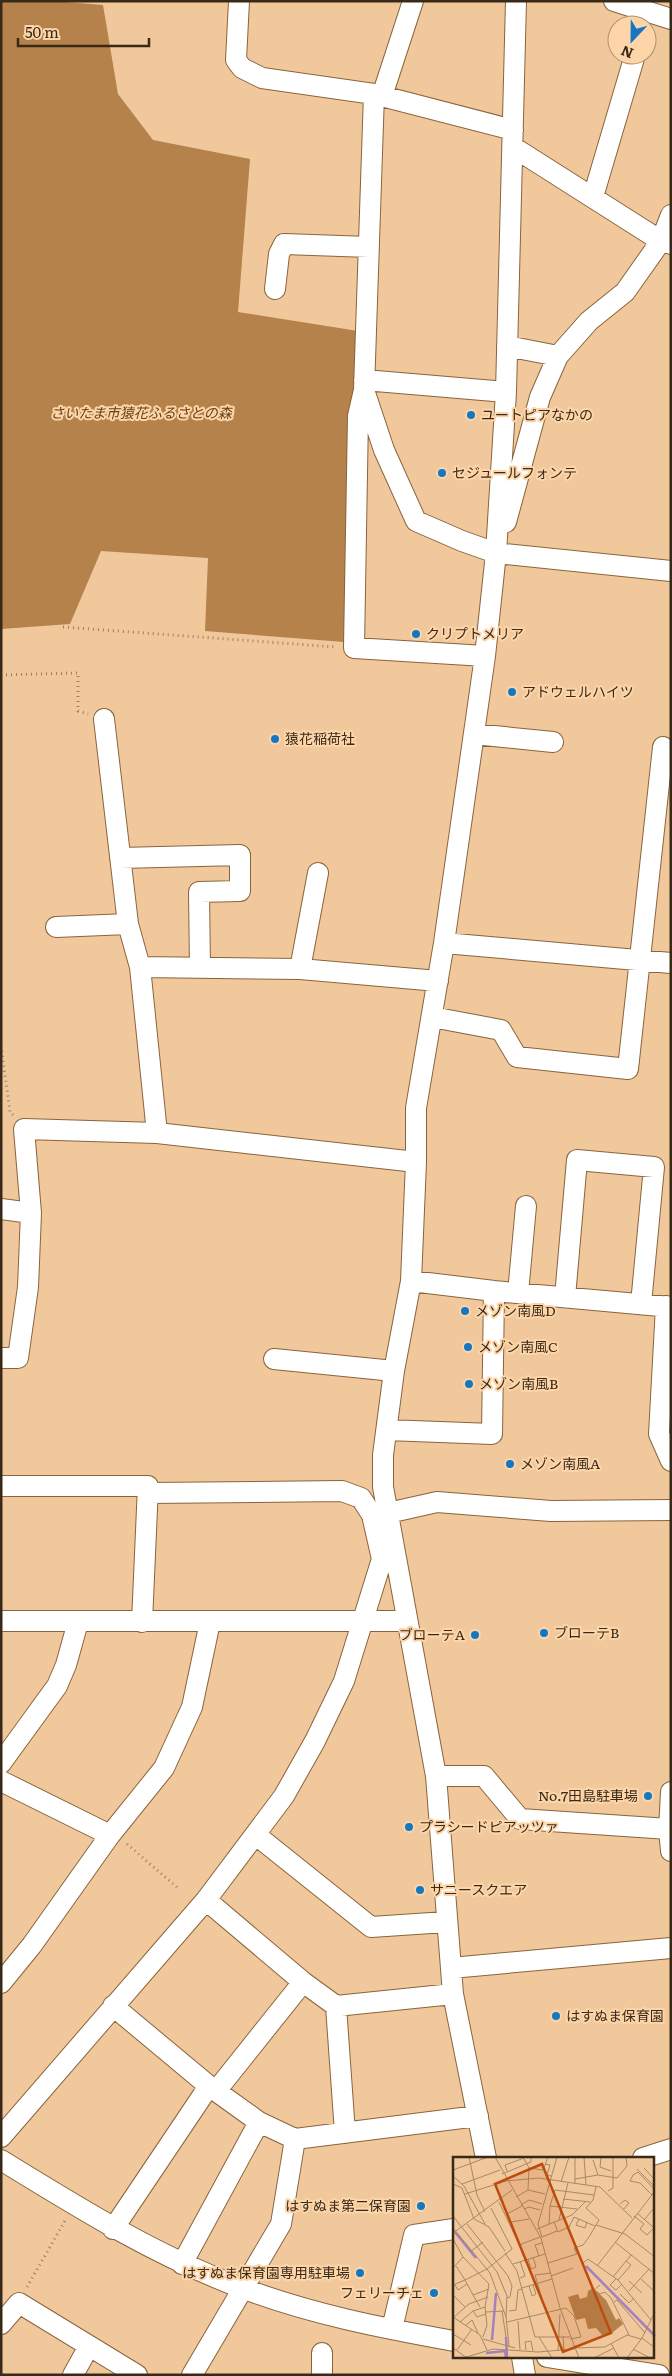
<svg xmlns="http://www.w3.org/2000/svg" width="672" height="2376" viewBox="0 0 672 2376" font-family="Literata,'Noto Sans JP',serif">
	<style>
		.forest { fill: #b4824a }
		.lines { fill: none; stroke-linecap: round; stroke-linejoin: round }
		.minor-casing { stroke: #89643b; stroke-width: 22 }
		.path { stroke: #9d8060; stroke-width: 3; stroke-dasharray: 1 4; stroke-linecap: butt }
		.minor { stroke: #fff; stroke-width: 20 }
		.poi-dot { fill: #1377c3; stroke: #fed5a8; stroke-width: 2 }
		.labels { text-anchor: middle; stroke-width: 4; stroke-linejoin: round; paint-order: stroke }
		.park-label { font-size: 14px; font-style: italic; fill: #654216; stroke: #fed5a8 }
		.poi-label { font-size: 14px; fill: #392a18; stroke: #fed5a8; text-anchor: start }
		.inset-river { fill: none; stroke: #a181be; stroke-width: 2.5 }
		.inset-road { fill: none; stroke: #a78967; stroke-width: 1 }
		.view { fill: #bc4d0f; fill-opacity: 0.15; stroke: #bc4d0f; stroke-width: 2.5 }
		.inset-edge { fill: none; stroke: #392a18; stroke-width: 2.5 }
	</style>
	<rect width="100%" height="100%" fill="#f1c89c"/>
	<path class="forest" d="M1,1h52l50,4 15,89 35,46 97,19 -12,153 120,19 -14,311 -139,-11 3,-73 -107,-7 -31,73 -69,5z"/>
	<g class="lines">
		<defs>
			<path id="minor" d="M239,1l-3,59 6,8 20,10 112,16 139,36
				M614,1l57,18
				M374,94l-10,296 20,60 32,71 46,20 34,12 175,18
				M382,96l31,-95
				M513,147l148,94 10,3
				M593,197l42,-142
				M275,289l4,-35 5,-10 85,3
				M507,346l51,10
				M364,380l142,12
				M364,390l-6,26 -4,232 131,8
				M506,522l34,-125 18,-41 31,-35 36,-29 36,-51 10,-26
				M104,719l24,205
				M474,734l79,8
				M120,858l120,-3v36l-41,1 1,76
				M56,927l72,-3 12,43 17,166
				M444,943l227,20
				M140,967l160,2 138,12
				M300,969l18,-96
				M432,1017l69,13 16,27 111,12 35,-322
				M1,1209l30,4 -7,-84 133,4 259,29
				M411,1281l83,10 177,16
				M518,1293l8,-87
				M565,1297l12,-137 77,7 -13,137
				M666,1306l-7,128 12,27
				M1,1358h17l10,-71 3,-74
				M274,1359l120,12
				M387,1430l105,4 2,-143
				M1,1486h147l-6,136
				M388,1513l49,-11 114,9 120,-1
				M1,1621h406
				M1,1763l56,-77 9,-21 12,-43
				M436,1776h48l36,43 149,10
				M1,1781l109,54 54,-67 28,-61 18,-85
				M671,1792l-2,37 2,22
				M256,1835l115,92 75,-5
				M206,1900l97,82 33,24 117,-12
				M451,1968l220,-20
				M1,1983l31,-38 78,-110
				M113,2006l96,80 50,36 36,17 183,-23
				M336,2006l9,127
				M216,2091l87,-109
				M1,2137l205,-237 78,-104 31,-55 29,-60 38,-122 -10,-44 -11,-17 -19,-7 -194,2
				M486,2158l-33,-164 -17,-218 -53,-289v-32l11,-84 17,-90 5,-119v-54l28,-165 41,-287 11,-103 10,-161 10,-391
				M643,2158l28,-9
				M1,2160c78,48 155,96 241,128 68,26 140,40 212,53
				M113,2229l96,-143
				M182,2264l77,-142
				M1,2324l18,-21 118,72
				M392,2329l22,-94 40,-6
				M322,2353v22
				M522,2357l3,18
				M547,2357l112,18
				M73,2375l16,-29
				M192,2375l89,-151 14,-85"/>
		</defs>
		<use href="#minor" class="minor-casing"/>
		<path class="path" d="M63,627l273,20
			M1,675l77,-2v38l10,3
			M1,1046l9,66 3,3
			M127,1844l52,45
			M27,2287l39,-68"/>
		<use href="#minor" class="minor"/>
	</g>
	<g class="poi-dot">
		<circle cx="471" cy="415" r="5"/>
		<circle cx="442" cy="473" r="5"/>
		<circle cx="416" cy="634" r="5"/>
		<circle cx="512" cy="692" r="5"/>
		<circle cx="275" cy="739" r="5"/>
		<circle cx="465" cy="1311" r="5"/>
		<circle cx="468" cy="1347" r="5"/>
		<circle cx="469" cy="1384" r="5"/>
		<circle cx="510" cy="1464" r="5"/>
		<circle cx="544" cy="1633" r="5"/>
		<circle cx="475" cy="1635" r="5"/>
		<circle cx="648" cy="1796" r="5"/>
		<circle cx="409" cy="1827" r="5"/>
		<circle cx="420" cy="1890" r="5"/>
		<circle cx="556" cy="2016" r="5"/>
		<circle cx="421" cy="2206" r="5"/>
		<circle cx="360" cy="2273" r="5"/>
		<circle cx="434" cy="2293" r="5"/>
	</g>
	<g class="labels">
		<g class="park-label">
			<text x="141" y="418">さいたま市猿花ふるさとの森</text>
		</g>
		<g class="poi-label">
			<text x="481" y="420">ユートピアなかの</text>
			<text x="452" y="478">セジュールフォンテ</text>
			<text x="426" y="639">クリプトメリア</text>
			<text x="522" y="697">アドウェルハイツ</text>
			<text x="285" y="744">猿花稲荷社</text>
			<text x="475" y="1316">メゾン南風D</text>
			<text x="478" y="1352">メゾン南風C</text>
			<text x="479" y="1389">メゾン南風B</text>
			<text x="520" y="1469">メゾン南風A</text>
			<text x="554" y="1638">ブローテB</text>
			<text x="465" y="1640" text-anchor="end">ブローテA</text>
			<text x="638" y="1801" text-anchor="end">No.7田島駐車場</text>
			<text x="419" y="1832">プラシードピアッツァ</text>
			<text x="430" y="1895">サニースクエア</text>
			<text x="566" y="2021">はすぬま保育園</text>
			<text x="411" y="2211" text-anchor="end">はすぬま第二保育園</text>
			<text x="350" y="2278" text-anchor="end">はすぬま保育園専用駐車場</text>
			<text x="424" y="2298" text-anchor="end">フェリーチェ</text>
		</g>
	</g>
	<g transform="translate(453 2157)">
		<rect width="201" height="201" fill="#f1c89c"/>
		<path d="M140,131l13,12 10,20 3,-2 4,6 -11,9 -9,3 -7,-8 -8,1 -3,-11 -9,2 -8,-23 10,-3 2,5 7,-2 1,-6z" fill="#b4824a"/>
		<path class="inset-river" d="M2,75l21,26M133,109l69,70M53,180l1,21M39,183l4,-47M33,196l19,-2 1,7"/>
		<path class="inset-road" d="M16,0l8,38 8,17M42,0l46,81 19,70 19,50M70,0l6,11 -1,22M117,0h27M131,0l2,28M148,0l-1,10 11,4M140,3l5,15M92,7l5,1 -3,10 4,1M76,11l14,2 5,-13M191,11l11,12M184,12l18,18M0,13l35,-13M54,14l-2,-6 19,-7M49,17l29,-12v-5M0,19l11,10 21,38M122,22l23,-4 19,3 10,-12 -1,-9M108,25l8,-25M0,27l9,4 12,31 15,8 16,24M9,27l38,-14M122,27v-26M155,34l5,-3v-31M12,37l41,-13 33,-3 61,9 32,31M199,38l-12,-12 -10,-2 3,-6 5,-3 17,18M63,40l12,-7 17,4M110,42l27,3M46,45l27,57M167,47l5,-4 4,3 -6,7M68,48l8,-5 13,4M97,49l5,-16 39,5M71,52l5,-2 11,3M184,56l16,14M54,57l15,-8M0,59l44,56 10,24 -1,21M181,59l10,8 -4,5 7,6 6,-6M121,60l21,9M126,62l-3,6 9,3 2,-6M106,63l9,-37M191,63l11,-13M58,65l18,-3M101,65l4,10 11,-5 5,-10M14,67l41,52 4,10 -2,11 -3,1M96,67l1,-18 27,3M143,68l29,9 30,23M0,71l37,45 16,44 3,29M84,72l35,-14 13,-13M104,74l-15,6 -4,-13 19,-67M0,76l59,-43M0,82l10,18 -10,11M162,85l40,32M66,88l21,-8M17,95l13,-10M52,96l12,18 18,66h4l13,21M86,99l-4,-11 7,-2M10,100l26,27 -4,23 2,18 -4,12M75,102l3,10 5,-2 -3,-10M95,106l29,-9 -3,-6 9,-3 6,-8 10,-17 -13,-12 7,-8 3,-13M130,106l5,-4 30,21 33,40M60,107l32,-10M3,109l9,14 22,-11 25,-20 -21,-41M144,109l58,-75M98,119l22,-8M160,120l18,-22M67,121l5,-2 -5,-15M163,122l-6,6 6,5 6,-6M188,122l14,13M165,123l13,-15 -5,-4M176,124l13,12M0,128l12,-5 8,15M2,128l3,5 9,-6M147,128l-6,5 6,4 5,-2 6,6 18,37M76,129l3,10 4,-2 -3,-9M69,131l30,-9M176,134l20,-22M167,137l9,9 5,-5M0,138l12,12M89,142l-7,-24 16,-2M161,145l3,-2 28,33M27,150l-7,-12 16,-6M20,154l4,6 9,-3M49,154l4,26M56,154l7,-1 2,-20 4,-1M32,155l19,-1M0,160l27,18 7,15M1,160l15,-13 19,-7M65,164l2,29M7,165l13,-11 12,-4M54,165l59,-14 8,8 7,21 -11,2M13,168l6,-5 6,13M0,177l18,11M110,179l1,15M86,180h31M189,181l13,10M30,182l32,9M158,186l8,15M0,191l14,10M121,191l31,-1 22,-12 14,4M180,192l17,9M4,193l15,-21M73,193l-1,-8 6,-1 2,10M105,194l2,-37M10,201l30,-9 45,3 36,-3M141,201l20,-10M174,201l15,-20 13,-26"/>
		<path class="view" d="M89,7l69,169 -48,19 -68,-168z"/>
		<rect width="201" height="201" class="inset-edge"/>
	</g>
	<rect width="672" height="2376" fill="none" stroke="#392a18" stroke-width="5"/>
	<g transform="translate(632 40) rotate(202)"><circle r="24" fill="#fed5a8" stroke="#af916e"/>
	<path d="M0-4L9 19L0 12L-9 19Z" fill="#1377c3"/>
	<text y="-8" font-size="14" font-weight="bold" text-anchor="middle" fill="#392a18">N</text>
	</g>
	<path d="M18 38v8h131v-8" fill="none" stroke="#392a18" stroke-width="2.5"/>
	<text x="25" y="38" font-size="15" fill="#392a18" stroke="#fed5a8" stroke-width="4" paint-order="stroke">50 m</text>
</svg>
